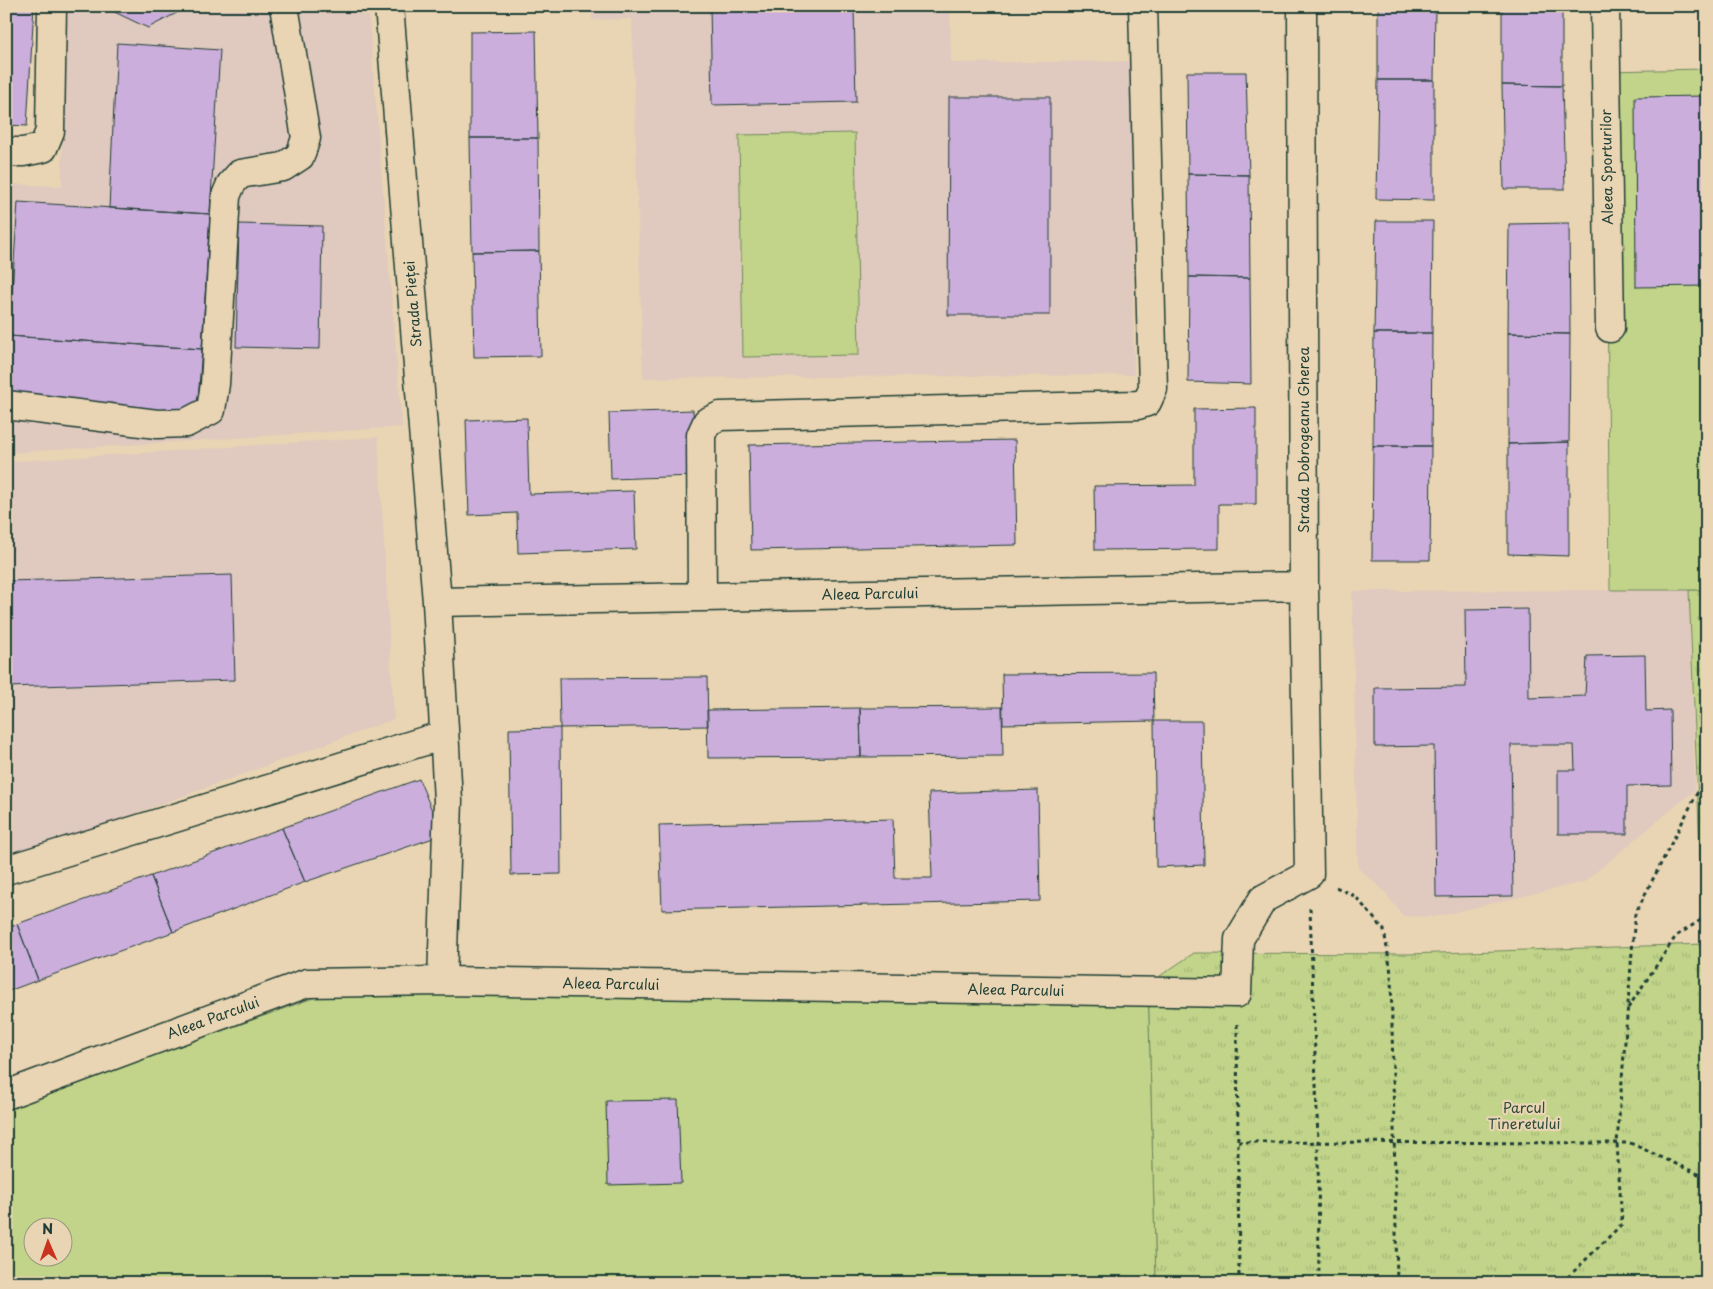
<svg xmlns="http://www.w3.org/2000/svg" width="1713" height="1289" viewBox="0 0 1713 1289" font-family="'Playpen Sans',sans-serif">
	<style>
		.built { fill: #e0c9bf }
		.park { fill: url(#park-tufts); stroke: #70885e }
		.pitch { fill: #c1d489; stroke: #70885e; fill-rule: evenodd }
		.building { fill: #cbaedc; stroke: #1f3d34 }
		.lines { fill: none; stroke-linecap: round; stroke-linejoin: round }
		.minor-casing { stroke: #1f3d34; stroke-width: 31 }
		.path { stroke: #1f3d34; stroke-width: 3; stroke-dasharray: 4 4; stroke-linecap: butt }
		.minor { stroke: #e9d5b3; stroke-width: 28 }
		.labels { text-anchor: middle; stroke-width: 4.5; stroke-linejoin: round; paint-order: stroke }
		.street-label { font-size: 14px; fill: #1f3d34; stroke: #e9d5b3 }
		.park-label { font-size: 14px; fill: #2f4c3c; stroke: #e9d5b3 }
	</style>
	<defs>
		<pattern id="park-tufts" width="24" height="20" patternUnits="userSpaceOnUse" patternTransform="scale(1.25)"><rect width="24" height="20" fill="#c1d489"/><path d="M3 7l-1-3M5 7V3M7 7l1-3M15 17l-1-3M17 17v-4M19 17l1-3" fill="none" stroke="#a5b777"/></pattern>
	</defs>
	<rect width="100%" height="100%" fill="#e9d5b3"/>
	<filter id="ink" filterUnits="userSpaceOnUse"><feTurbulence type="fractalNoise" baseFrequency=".02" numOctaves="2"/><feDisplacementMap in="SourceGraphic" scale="10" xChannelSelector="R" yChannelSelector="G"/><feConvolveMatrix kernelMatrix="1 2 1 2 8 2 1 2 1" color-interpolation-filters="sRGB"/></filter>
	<g filter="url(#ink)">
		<path class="built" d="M63,6h305l34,421 -396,26v-269l56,2z
			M592,6h358l1,57 180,-2 3,314 -491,3 -11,-359 -40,1z
			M378,437l16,282 -388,142v-399z
			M1689,590l6,200 -111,92 -150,35 -31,-1 -19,-25 -26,-23 -6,-277z"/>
		<path class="park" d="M1689,590h18v693h-551l-8,-299 46,-31 214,1 296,-10z"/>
		<path class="pitch" d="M1707,69v521h-97l-5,-519z
			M855,133l4,222 -116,2 -4,-222z
			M1148,984l8,299h-1150v-174l310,-112zM32,1226h30v30h-30z"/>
		<path class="building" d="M6,6h28l-7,120 -21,-1z
			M102,6h88l-42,22z
			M710,6h144l2,96 -144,3z
			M1378,6h57l-1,74h-56z
			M1502,6h60v80l-60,-1z
			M536,31l2,107h-68v-106z
			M117,43l103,7 -10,164 -101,-6z
			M1187,72h59l3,103 -61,-1z
			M1378,80h56v120l-58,-1z
			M1502,85l60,1 3,103h-61z
			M1707,96v190l-71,1 -1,-190z
			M949,97h101v218h-102z
			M470,138h68l1,113 -67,1z
			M1188,174l61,1 1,103 -61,-1z
			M18,202l192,12 -8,135 -193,-13z
			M1376,221h57l-1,112h-58z
			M1569,223l1,111 -62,-1 1,-109z
			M239,224l83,2 -2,123 -84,-2z
			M539,251l2,105 -67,1 -2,-105z
			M1189,277l61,1 1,106 -63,-2z
			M1374,333h58l-1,113h-58z
			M1508,333l62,1 -1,108 -61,2z
			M9,336l193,13 -5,65 -191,-12z
			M1256,408v96h-37v45l-124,1 -1,-64 100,-1v-76z
			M693,410l2,66 -84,3 -2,-66z
			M527,418l2,76 105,-3 2,58 -118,4 -1,-40 -48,2 -3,-95z
			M1015,440l2,105 -266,5 -2,-105z
			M1569,442v114l-61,-2v-110z
			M1373,446h58l-1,114h-58z
			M232,575l3,105 -229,7v-106z
			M1528,609l1,89 56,-2 2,-40 58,-1 1,56 24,-1 1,75 -44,1v48h-69v-64h17l-1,-25h-63l2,151 -77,1 -2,-151 -59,1v-59l91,-1 -1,-77z
			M1153,673l1,48 -151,3 -1,-50z
			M707,677l1,49 -148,2 -1,-50z
			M1002,707l1,49 -142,1 -1,-49z
			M860,708l1,49 -153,1 -1,-48z
			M1154,721h48l2,144 -48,2z
			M560,728l1,146 -50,1 -2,-146z
			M419,779l23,56 -137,47 -23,-54z
			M1038,790l2,111 -378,9 -3,-85 234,-6 2,59h37l-3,-85z
			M282,828l23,54 -132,50 -22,-56z
			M151,876l22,56 -135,48 -21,-56z
			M17,924l21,56 -32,12v-64z
			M678,1100l3,83 -73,2 -2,-84z"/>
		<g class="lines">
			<defs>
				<path id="minor" d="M389,6l48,596 11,199 -6,180
					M1605,6l5,322
					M6,152h17l20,-4 7,-17 2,-125
					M6,405l151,19 29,-1 25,-13 4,-26 11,-188 5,-12 9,-10 43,-7 17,-11 6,-18 -22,-132
					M702,597l-1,-162 6,-13 13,-6 418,-11 9,-3 6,-13 -10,-383
					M437,602l867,-16
					M6,870l438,-135
					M6,1095l301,-112 135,-2 795,12 2,-54 24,-40 46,-25 -5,-288 -2,-580"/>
			</defs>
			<use href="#minor" class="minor-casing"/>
			<path class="path" d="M1336,887l20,10 28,33 7,43 6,310
				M1310,908l8,234 1,141
				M1628,1008l48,-72 31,-20
				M1237,1024l2,259
				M1238,1142l392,1 77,35
				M1562,1283l60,-59 -5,-81 18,-229 72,-140"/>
			<use href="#minor" class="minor"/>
		</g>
	</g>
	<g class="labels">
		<g class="street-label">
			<text transform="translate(1607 167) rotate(-91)" y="5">Aleea Sporturilor</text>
			<text transform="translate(413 304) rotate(-95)" y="5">Strada Pieței</text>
			<text transform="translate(1304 440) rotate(-90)" y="5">Strada Dobrogeanu Gherea</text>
			<text transform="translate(870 594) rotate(-1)" y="5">Aleea Parcului</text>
			<text transform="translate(611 984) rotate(1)" y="5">Aleea Parcului</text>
			<text transform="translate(1016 990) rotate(1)" y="5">Aleea Parcului</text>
			<text transform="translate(213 1018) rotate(-20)" y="5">Aleea Parcului</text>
		</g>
		<g class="park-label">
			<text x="1524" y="1113">Parcul<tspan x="1524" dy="16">Tineretului</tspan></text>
		</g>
	</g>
	<rect width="1713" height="1289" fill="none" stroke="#e9d5b3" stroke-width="25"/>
	<rect x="12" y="12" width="1688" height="1264" fill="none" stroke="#1f3d34" stroke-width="2" filter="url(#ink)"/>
	<g transform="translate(48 1242) rotate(358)"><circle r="24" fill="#e9d5b3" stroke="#989880"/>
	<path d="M0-4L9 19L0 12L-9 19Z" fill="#c8321e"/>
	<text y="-8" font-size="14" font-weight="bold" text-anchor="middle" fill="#1f3d34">N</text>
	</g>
</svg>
